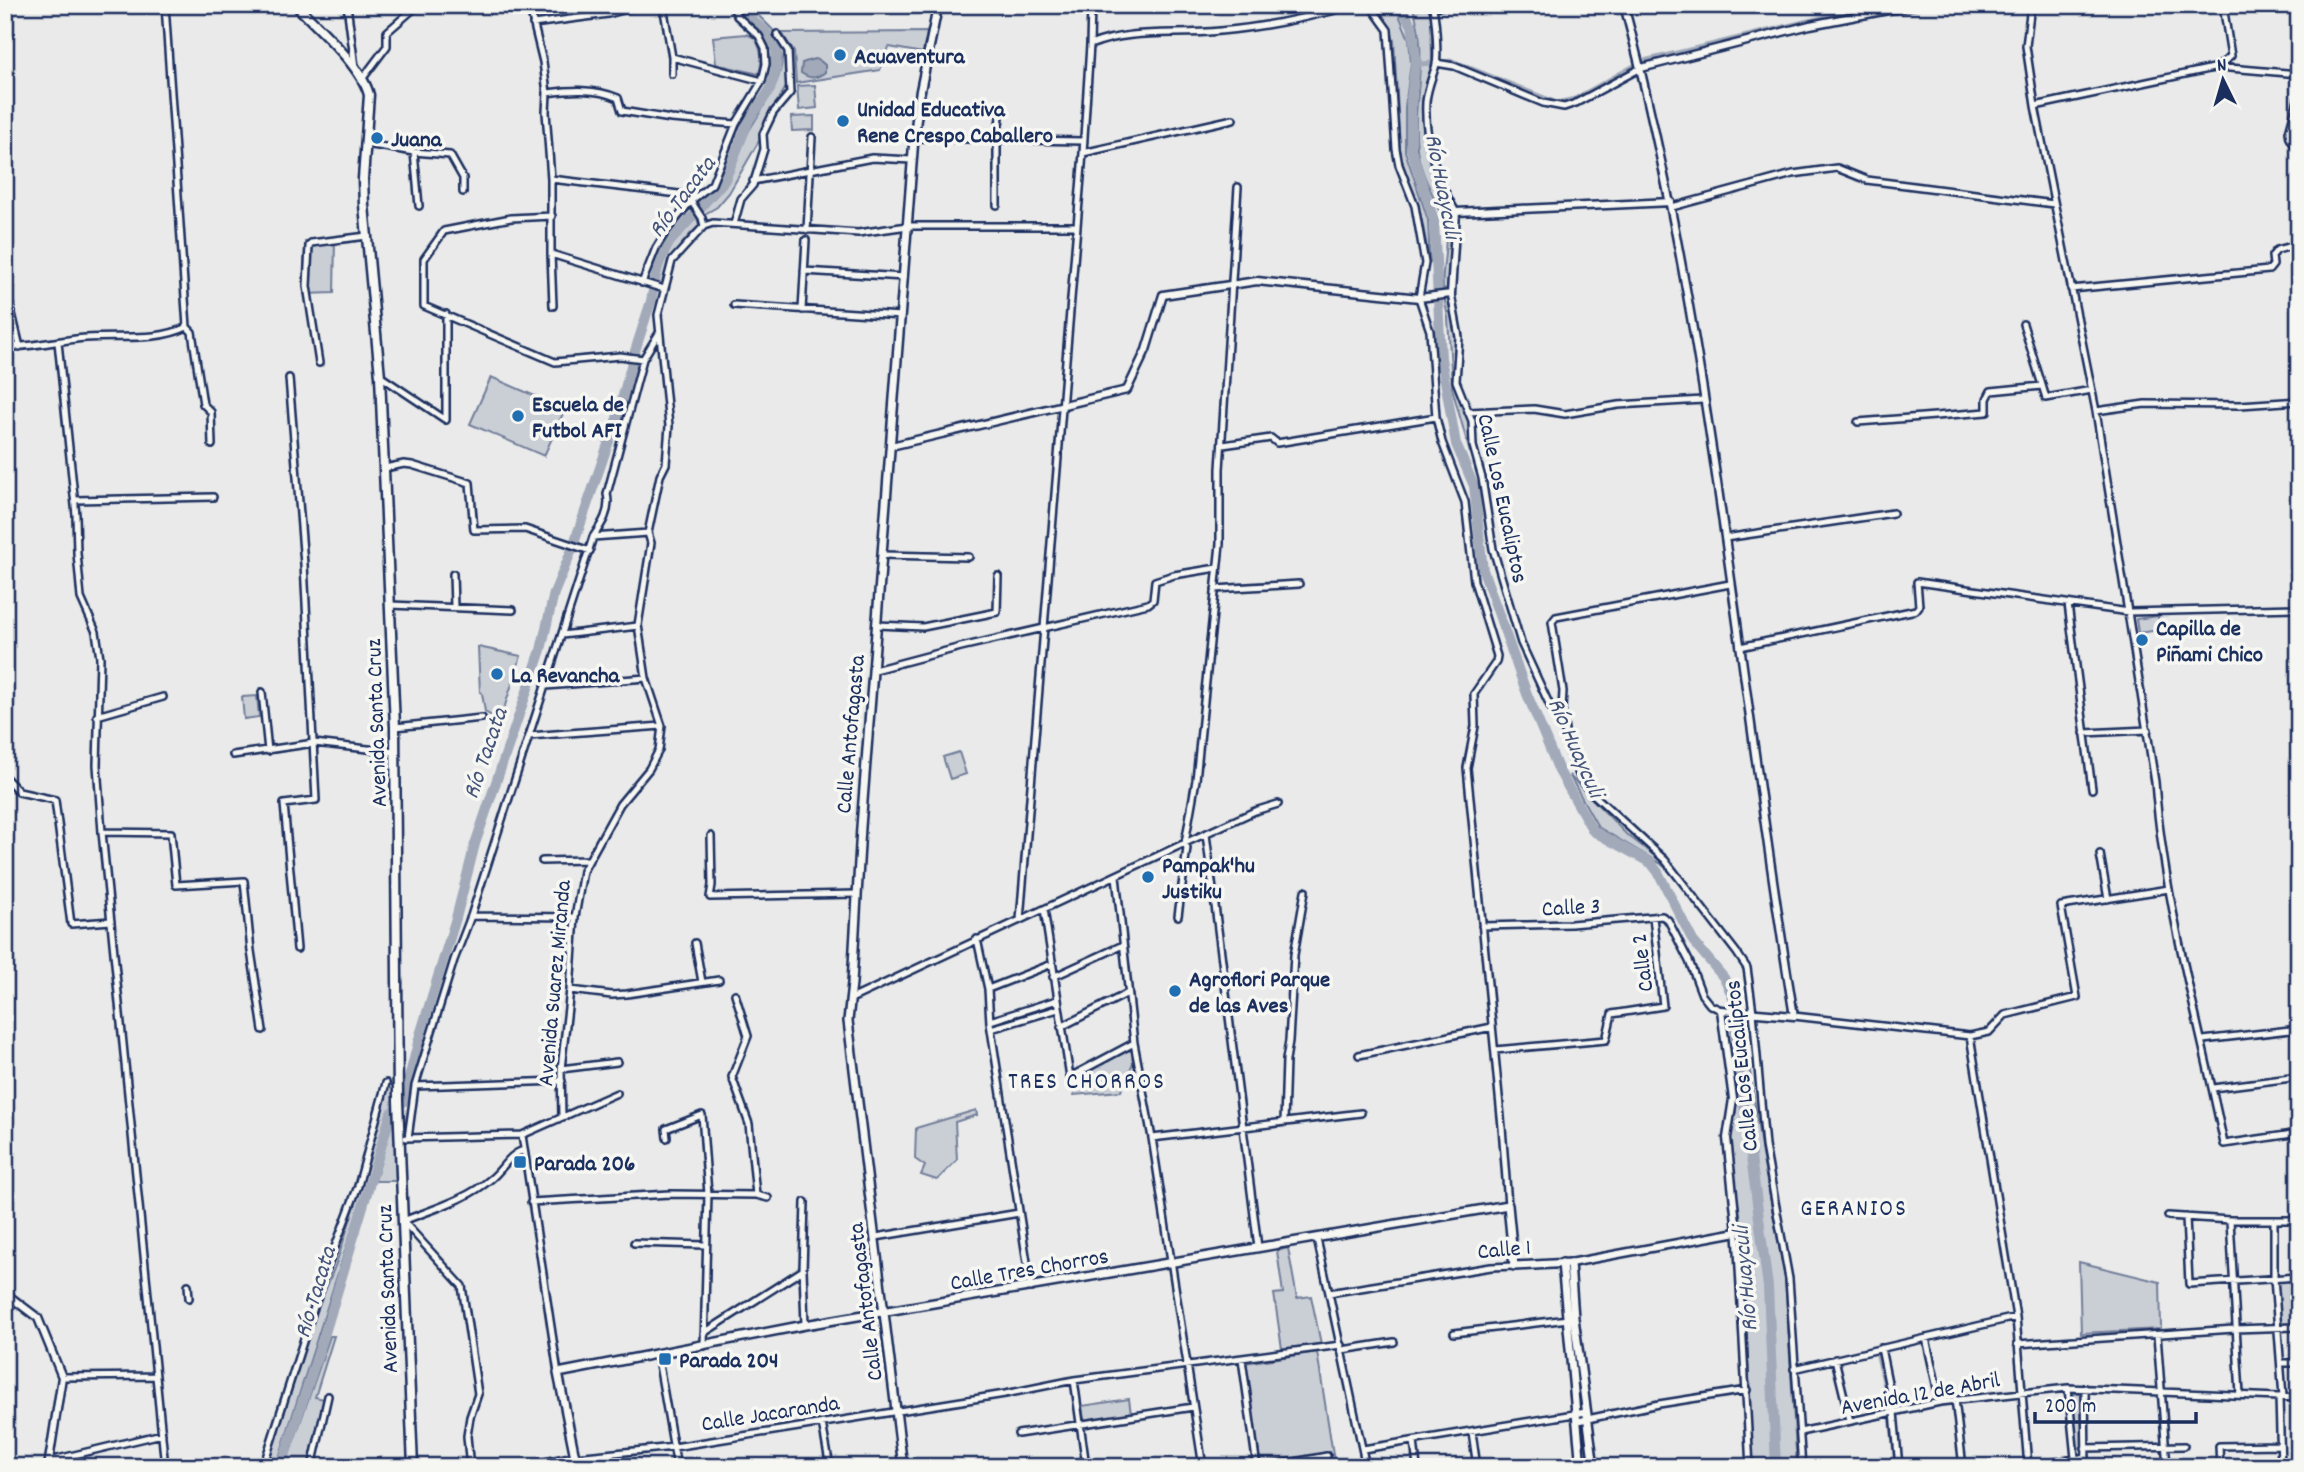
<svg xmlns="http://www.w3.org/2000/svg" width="2304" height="1472" viewBox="0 0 2304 1472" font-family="Dekko,sans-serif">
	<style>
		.green { fill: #caced5; stroke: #727e9a; stroke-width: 2 }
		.water { fill: #a2aaba; stroke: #6c7995; stroke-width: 2 }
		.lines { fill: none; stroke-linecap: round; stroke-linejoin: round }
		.canal { stroke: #a2aaba; stroke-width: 5 }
		.river { stroke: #a2aaba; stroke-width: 10 }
		.minor-casing { stroke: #1b2f5e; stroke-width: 10 }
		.tertiary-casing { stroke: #1b2f5e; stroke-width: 11 }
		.secondary-casing { stroke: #1b2f5e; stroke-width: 12 }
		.primary-casing { stroke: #1b2f5e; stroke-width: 13 }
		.minor { stroke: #f6f6f2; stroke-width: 5 }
		.tertiary { stroke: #f6f6f2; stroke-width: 6 }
		.secondary { stroke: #f6f6f2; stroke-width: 7 }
		.primary { stroke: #f6f6f2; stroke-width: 8 }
		.poi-dot { fill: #1f6fb2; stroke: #f6f6f2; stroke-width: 2.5 }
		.labels { text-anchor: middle; stroke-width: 7; stroke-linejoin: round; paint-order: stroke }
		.poi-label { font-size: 23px; font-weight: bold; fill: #1b2f5e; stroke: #f6f6f2; text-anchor: start }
		.street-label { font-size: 23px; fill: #1b2f5e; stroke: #f6f6f2 }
		.water-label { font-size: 24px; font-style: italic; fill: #44547a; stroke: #f6f6f2 }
		.neighbourhood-label { font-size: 24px; letter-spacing: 2px; fill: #1b2f5e; stroke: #f6f6f2 }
	</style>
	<rect width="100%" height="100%" fill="#e9eae9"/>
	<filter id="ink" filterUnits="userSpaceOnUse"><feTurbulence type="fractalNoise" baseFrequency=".0143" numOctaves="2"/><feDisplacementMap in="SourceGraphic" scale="14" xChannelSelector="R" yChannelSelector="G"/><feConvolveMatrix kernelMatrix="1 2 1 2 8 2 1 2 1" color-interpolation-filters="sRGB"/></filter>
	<g filter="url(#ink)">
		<path class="green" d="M734,5h3l5,10 20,17 7,11 4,9 -1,17 -5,20 -21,31 -22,58 -27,31 2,-9 16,-14 8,-17 18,-49 21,-35 4,-35 -10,-18 -19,-20z
			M742,5h6l24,24 16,23 1,19 -3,16 -25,42 -2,12 -30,52 -12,14 -14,8 -3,-4c9,-8 19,-17 26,-28 9,-13 12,-30 19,-45 10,-21 45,-63 35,-88 -7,-19 -30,-27 -38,-45z
			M1376,5h19l14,34 2,24 -6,44v44l23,69 2,44 -8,-43 -19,-57 -3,-15 -6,-108 -4,-14z
			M1412,5h17l2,3 1,54 -9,39v25l10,53 18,36 -3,74h-5c-2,-21 5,-39 2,-59 -5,-27 -24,-51 -28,-81 -6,-53 14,-92 -5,-144z
			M927,32l-4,21 -34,-6 -9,23 -84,13 -2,-31 -12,-19z
			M746,34l9,4c7,13 8,22 4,36l-43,-10 -3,-27z
			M815,85l2,23 -18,2 -2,-24z
			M814,116v14l-22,1 -1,-14z
			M690,209l2,3c-19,22 -34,40 -40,70l-5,-2c9,-33 20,-45 43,-71z
			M697,216l2,10c-20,17 -30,35 -37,61l-5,-4c6,-27 18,-48 40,-67z
			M335,239l-1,54 -30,1 1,-52z
			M1444,297l4,1 9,39 -3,45 15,40 1,31 -18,-65 -4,-70z
			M491,377l74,32 -21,47 -74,-32z
			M2158,616l2,14 -22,3 -2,-14z
			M478,647l43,9 -21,65 -15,-9 -3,-19 -2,-1z
			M257,696l2,21 -15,2 -2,-22z
			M959,752l7,22 -16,5 -7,-22z
			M1569,775l57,59 36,27 9,12 -10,-9 -63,-37z
			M1726,1015l16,1 20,138 23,124 12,189h-44l-11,-238 -14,-94 8,-23z
			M1128,1050l4,1 1,12 -12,28 -47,4 -3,-16z
			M388,1085h5l1,24 -4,1 -114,357h-10l46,-143 25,-63 24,-74 5,-26z
			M976,1110l1,5 -22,7 2,38 -20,20 -16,-5 4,-9 -10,-7 1,-31z
			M394,1116l2,65h-21z
			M1288,1248l9,50 14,-2 10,48 -39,5 -8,-55 9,-1 -6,-42z
			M2079,1262l81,20 1,47 -80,4z
			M2299,1280v43l-19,1 -3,-43z
			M330,1336h4l-19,61 9,2 -16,68h-23z
			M1317,1352l18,115h-13v-5l8,-2 -1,-8 -69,11 -15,-100z
			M2081,1392l2,55 -6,1 -6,-53z
			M1129,1399l2,15 -47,6 -2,-14z"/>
		<path class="water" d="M814,59l5,1 6,5v7c-8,7 -15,7 -24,1l1,-10z"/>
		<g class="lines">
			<path class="canal" d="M1644,61l189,-46 59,-10
				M1415,67l6,-3 31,-3 105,42 18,-4 61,-34
				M1872,1353l5,-1 13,55
				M1891,1414l5,53"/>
			<path class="river" d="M1400,5l12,21 4,33 -5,40v50l23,71 7,138 15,86 18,42 9,84 44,124 32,77 34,60 58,32 7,9 35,69 31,37 9,19 3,45 32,245 8,180
				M281,1467l44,-134 66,-220 12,-11 17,-67 36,-117 19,-74 66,-194 13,-57 17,-41 46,-134 18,-67 16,-50 7,-36 11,-22 56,-63 24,-60 21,-30 6,-20 1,-20 -11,-18 -24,-21 -3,-6"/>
			<defs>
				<path id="minor" d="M165,5l22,322 5,5 11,72 8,8 1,33
					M347,5l8,62
					M529,5l14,57 4,31 -1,19 5,67v75l113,35
					M663,5l9,52v17
					M1048,5l42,5
					M1370,5l18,25 8,119 3,16 16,41 10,57 -6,35 11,33 6,86 6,25 23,60 9,79 23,75 -1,6 -22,32 1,32 -8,42 35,359 6,78
					M1432,5c4,11 6,49 4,60 -4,13 -9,24 -10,37 -2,38 11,79 30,110
					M2031,5l-5,41 9,60 61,305 59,371c9,122 45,242 69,362l75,-11
					M1434,7l19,-2
					M5,24l4,-2 -2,-17
					M533,24l75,-10 34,-9
					M1090,45c42,-17 86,-9 130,-14 44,-4 91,-14 134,-26
					M672,57l90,24
					M1436,63l18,3 89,37 21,4 12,-4 65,-35
					M2218,67l13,-11 -8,-51
					M363,78l24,-32v-14l31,-27
					M547,93c24,-3 48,-5 71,5l4,13 49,8 65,5
					M2299,96l-10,36 1,6 9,14
					M2035,106l183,-39 81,7
					M914,138l170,3
					M366,144l48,8 36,3 13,23v14
					M414,152l5,54
					M1083,153l150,-34
					M551,179l145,17
					M753,181l119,-23 40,2
					M691,201l11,17 2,8 9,-3 145,10 50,-7h169
					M997,205v-65l3,-23
					M1672,207l121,-33 44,-6 30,12 187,24
					M552,216l-41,2 -67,13 -20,28v47l131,56 65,-6 23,3
					M734,224l7,-25 12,-14 11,-36 -1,-15 10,-21 17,-20 -2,-42 -11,-17
					M807,230l5,-93
					M551,254l2,52
					M804,271l100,6
					M642,283l14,-35 11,-18 24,-29 21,-17 24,-60 26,-43 4,-17 -1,-16 -6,-12 -22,-20 -5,-11
					M5,284l15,63
					M2071,289l198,-19 4,-5 -1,-9 5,-6 22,-6
					M1451,294l8,43 -3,44 16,40 1,25 9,32 11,71 28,94 30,65 11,1
					M734,305l167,11
					M802,310l4,-70
					M2023,324l23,74 46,-8
					M58,342l18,173 1,38 4,45 15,34 4,26 -3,107 5,67 63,635
					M5,347c28,0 54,-7 81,-9 34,-3 70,4 101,-11
					M319,363l-12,-77 2,-40 2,-3 56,-7
					M380,376l66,44v-106
					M289,378l15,186 12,236 -32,4 13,145
					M2096,411l49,-7 95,1 59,-4
					M1468,412l66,-3 31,5 53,-9 85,-5
					M1858,422l129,-10v-13l4,-8 51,-5
					M1223,445l48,-7 6,5 159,-26
					M385,468l19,-4 8,1 58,18 4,47 51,-1 65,22
					M75,500l138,-3
					M593,537l55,-4
					M1725,538l168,-25
					M883,555l86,2
					M453,574l1,33
					M1730,584l-174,33 -4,5 11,69 -1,18 5,37 13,31 13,17 72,66 72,93 10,15 6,44 12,134 24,133 13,188
					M1215,589l84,-5
					M2068,604l24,185
					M390,605l123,5
					M877,625l46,2 74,-15 1,-36
					M562,635l76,-9
					M1740,647l176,-37 3,-4 -2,-24 212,30 170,-4
					M874,670l87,-23 187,-43 5,-4 2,-19 19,-6 43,-7
					M546,686l100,-8
					M262,692l6,59
					M97,716l66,-19
					M395,727l87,-9
					M2084,733l64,-3
					M529,736l133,-10
					M233,755l81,-12 81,9
					M5,777l14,15 36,8 16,124 40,-3
					M102,832l69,1 5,52 68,-4 7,70 12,79
					M1206,834l52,413
					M711,836l1,49 -2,12 147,-3
					M2100,854l8,45
					M542,861l45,-1
					M1116,876l18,167 18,95 51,329
					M1044,909l26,168 64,-34
					M471,916l104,1
					M1178,916l9,-68 -2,-5 11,-63 24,-236v-75l18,-282
					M1020,920l63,-767 7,-108 1,-40
					M1482,926l89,-2 91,-8 6,4 21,41 13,34 8,10 11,5
					M977,939l11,50 2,34 41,265
					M695,943l7,39
					M1053,977l70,-32
					M988,989l64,-25
					M570,990l42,5 15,-1 92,-14
					M735,994l13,42 -16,41 17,47 7,71
					M851,999l334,-156 70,-32 23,-7
					M1794,1016l176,20 19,-4 16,-17 72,-18 -16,-91 108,-17
					M990,1021l67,-21
					M1061,1027l67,-34
					M991,1029l67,-20
					M1970,1036l46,281 12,150
					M2203,1040l96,-11
					M1495,1050l111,-10 6,-26 51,-8 -10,-89
					M1359,1055l133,-28
					M561,1069l56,-7
					M415,1086l147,-5
					M2213,1088l86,-11
					M562,1117l-1,-48 9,-79 5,-73 8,-46 37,-67 29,-35 10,-19 3,-24 -16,-48 -8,-53 13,-82 -3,-10 12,-57 6,-12 3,-38 -11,-111 14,-54 32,-35
					M1284,1122l2,-62 3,-19 5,-86 11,-64
					M522,1135l36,238
					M406,1138l116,-3 95,-42
					M408,1138l7,-52 39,-126 17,-44 122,-379c9,-13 18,-26 14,-43l36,-135 16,-26
					M667,1138l-1,-9 36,-14 6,79 -4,152
					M1152,1138l209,-25
					M531,1202l139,-8 86,1 12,3
					M805,1202l-2,68 2,55
					M2168,1216l62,4h69
					M2186,1217l3,67 110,-7
					M2230,1220l10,175
					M2274,1221v57l9,119
					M1737,1232l13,235
					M876,1237l143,-24
					M1317,1239l12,54 162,-26 23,-1
					M634,1243l71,2
					M188,1285l1,13
					M1329,1293l37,174
					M704,1333l99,-63
					M1454,1333l114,-14
					M2157,1335l10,132
					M1926,1338l14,64
					M2017,1344l217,-15 65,-2
					M1881,1348l13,64 5,55
					M1342,1350l52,-8
					M657,1353l20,114
					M1242,1359l15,108
					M1835,1359l15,62
					M2281,1363h18
					M1794,1369l222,-52
					M62,1377l94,-1
					M1074,1380l12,86
					M2068,1388l7,70
					M2085,1388l1,79
					M2279,1397l2,70
					M1955,1399l8,68
					M1578,1421l81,-17 88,-14
					M822,1423l8,44
					M1472,1432l5,35
					M1800,1432l140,-30 128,-14 231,10
					M1018,1434l175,-27
					M1414,1441l3,26
					M2085,1448l99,-2
					M1363,1449l223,-37
					M49,1461l113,-27
					M263,1467l60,-188 35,-93 28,-103
					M312,1467l16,-71
					M472,1467l-3,-9 -2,-22 3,-19 8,-23 -16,-108 -59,-65c30,-12 64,-21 89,-43 11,-9 17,-24 32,-28
					M576,1467l-1,-10 99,-10 331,-53 69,-14 267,-35
					M1268,1467l59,-11
					M1458,1467l18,-3
					M2028,1467l58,-10
					M2220,1467l-1,-21 61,-1"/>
				<path id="tertiary" d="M1641,68l169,-43 104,-20
					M891,446l236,-56 19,-40 17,-55 94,-14 162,17 32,-4 5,-82 215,-10
					M1570,1263l167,-31 -10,-94 6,-39 -12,-89 73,6c-56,-336 -82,-681 -170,-1011
					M5,1293l33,25 24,59 -14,90"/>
				<path id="secondary" d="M1562,1263l19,204
					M525,1467l50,-10 -17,-84 247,-48 703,-120 6,61 56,-3 4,55 20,149
					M903,1467l-55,-446 4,-38 9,-156 53,-689 6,-45 18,-88"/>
				<path id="primary" d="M296,5c22,23 66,61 73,90l-6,84 1,26 16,171 15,351 3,374 15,366"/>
			</defs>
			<use href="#minor" class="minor-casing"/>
			<use href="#tertiary" class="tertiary-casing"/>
			<use href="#secondary" class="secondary-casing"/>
			<use href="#primary" class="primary-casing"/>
			<use href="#minor" class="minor"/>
			<use href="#tertiary" class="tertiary"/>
			<use href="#secondary" class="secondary"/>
			<use href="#primary" class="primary"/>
		</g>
	</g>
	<g class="poi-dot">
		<circle cx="840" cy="55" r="7"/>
		<circle cx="843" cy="121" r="7"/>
		<circle cx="377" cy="138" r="7"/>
		<circle cx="518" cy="416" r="7"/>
		<circle cx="2142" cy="640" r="7"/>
		<circle cx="497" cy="674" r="7"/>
		<circle cx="1148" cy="877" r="7"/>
		<circle cx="1175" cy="991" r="7"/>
		<rect x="513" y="1155" width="14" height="14" rx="3.5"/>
		<rect x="658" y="1352" width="14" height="14" rx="3.5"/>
	</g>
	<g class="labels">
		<g class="poi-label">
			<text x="854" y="63">Acuaventura</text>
			<text x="857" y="116">Unidad Educativa<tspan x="857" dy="26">Rene Crespo Caballero</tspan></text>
			<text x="391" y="146">Juana</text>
			<text x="532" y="411">Escuela de<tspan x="532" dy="26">Futbol AFI</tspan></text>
			<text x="2156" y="635">Capilla de<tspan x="2156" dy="26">Piñami Chico</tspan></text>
			<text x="511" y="682">La Revancha</text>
			<text x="1162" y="872">Pampak'hu<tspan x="1162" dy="26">Justiku</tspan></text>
			<text x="1189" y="986">Agroflori Parque<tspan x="1189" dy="26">de las Aves</tspan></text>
			<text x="534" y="1170">Parada 206</text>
			<text x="679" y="1367">Parada 204</text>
		</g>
		<g class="street-label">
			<text transform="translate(1504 498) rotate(78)" y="8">Calle Los Eucaliptos</text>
			<text transform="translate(375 723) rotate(-92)" y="8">Avenida Santa Cruz</text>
			<text transform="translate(849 734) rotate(-85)" y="8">Calle Antofagasta</text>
			<text transform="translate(1571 906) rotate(-3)" y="8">Calle 3</text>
			<text transform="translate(1641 963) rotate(-97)" y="8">Calle 2</text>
			<text transform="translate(553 983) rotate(-85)" y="8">Avenida Suarez Miranda</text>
			<text transform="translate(1740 1066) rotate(-96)" y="8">Calle Los Eucaliptos</text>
			<text transform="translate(1504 1248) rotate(-5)" y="8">Calle 1</text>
			<text transform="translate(1029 1268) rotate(-10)" y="8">Calle Tres Chorros</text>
			<text transform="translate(386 1289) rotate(-92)" y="8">Avenida Santa Cruz</text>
			<text transform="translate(864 1302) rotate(-97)" y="8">Calle Antofagasta</text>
			<text transform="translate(1920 1392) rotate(-10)" y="8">Avenida 12 de Abril</text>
			<text transform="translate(770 1412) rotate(-9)" y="8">Calle Jacaranda</text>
		</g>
		<g class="water-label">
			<text transform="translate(1444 186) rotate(79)" y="8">Río Huayculi</text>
			<text transform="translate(681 196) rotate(-53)" y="8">Río Tacata</text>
			<text transform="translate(1577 747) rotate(66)" y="8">Río Huayculi</text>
			<text transform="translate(484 753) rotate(-71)" y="8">Río Tacata</text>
			<text transform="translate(1744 1279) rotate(-95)" y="8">Río Huayculi</text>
			<text transform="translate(314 1292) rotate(-73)" y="8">Río Tacata</text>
		</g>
		<g class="neighbourhood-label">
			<text x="1087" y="1088">TRES CHORROS</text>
			<text x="1854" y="1215">GERANIOS</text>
		</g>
	</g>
	<rect width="2304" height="1472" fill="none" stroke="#f6f6f2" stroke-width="28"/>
	<rect x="14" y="14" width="2276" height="1444" fill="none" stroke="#1b2f5e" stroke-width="2.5" filter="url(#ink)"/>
	<g transform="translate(2223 80) rotate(355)" stroke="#f6f6f2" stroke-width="5" paint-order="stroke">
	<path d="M0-5L12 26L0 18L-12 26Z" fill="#1b2f5e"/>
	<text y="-10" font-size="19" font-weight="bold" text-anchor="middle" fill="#1b2f5e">N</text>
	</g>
	<path d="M2035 1412v10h161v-10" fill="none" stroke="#1b2f5e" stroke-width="3.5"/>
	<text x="2045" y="1412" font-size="21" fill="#1b2f5e" stroke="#f6f6f2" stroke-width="5" paint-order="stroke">200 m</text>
</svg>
